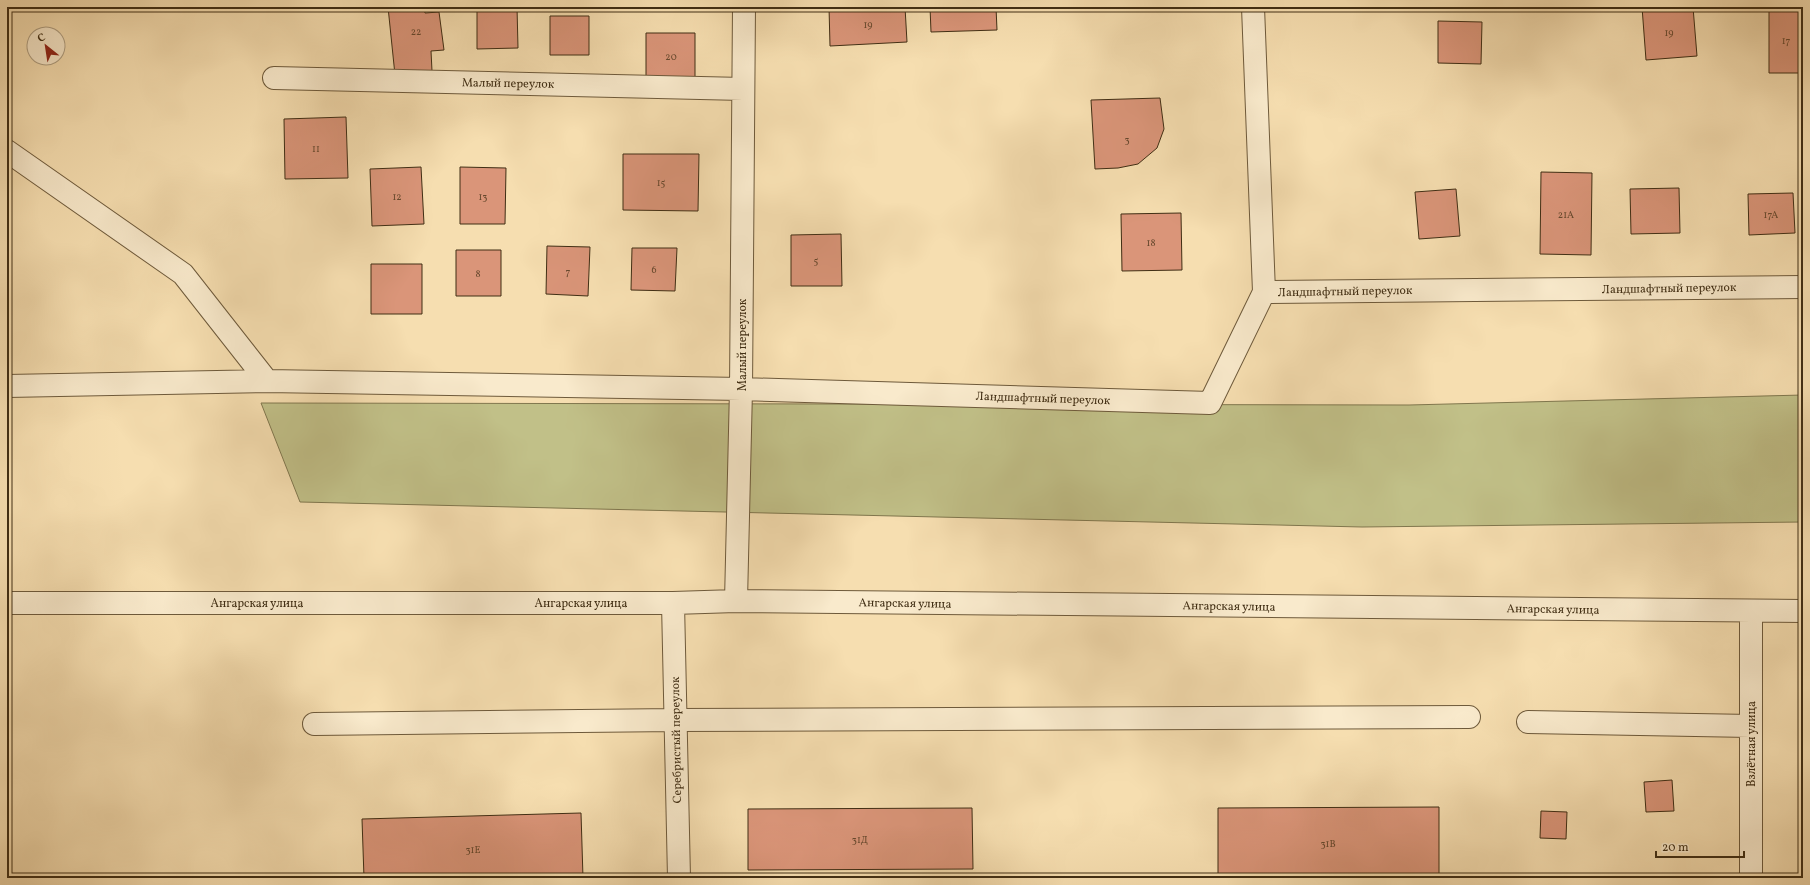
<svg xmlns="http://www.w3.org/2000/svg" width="1810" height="885" viewBox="0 0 1810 885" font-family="Vollkorn,serif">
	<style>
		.green { fill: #c1c088; stroke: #80774e }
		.building { fill: #da9579; stroke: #402e14 }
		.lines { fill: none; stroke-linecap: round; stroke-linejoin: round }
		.minor-casing { stroke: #6e5a3b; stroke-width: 24 }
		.minor { stroke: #f9eacc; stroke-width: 22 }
		.labels { text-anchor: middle; stroke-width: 3; stroke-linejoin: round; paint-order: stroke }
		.number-label { font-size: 10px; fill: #66482d }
		.street-label { font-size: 12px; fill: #402e14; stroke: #f9eacc }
	</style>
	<rect width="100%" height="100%" fill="#f6deb0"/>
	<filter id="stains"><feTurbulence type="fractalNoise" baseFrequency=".005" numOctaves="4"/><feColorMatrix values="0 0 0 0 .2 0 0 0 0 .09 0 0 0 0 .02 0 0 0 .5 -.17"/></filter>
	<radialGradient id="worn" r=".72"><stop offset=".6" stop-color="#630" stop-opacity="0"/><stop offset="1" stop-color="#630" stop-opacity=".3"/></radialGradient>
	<path class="green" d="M1803,395v127l-441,5 -1062,-25 -39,-99 1148,2z"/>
	<path class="building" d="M388,7h36l1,6 14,-1 5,38 -13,1 1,20 -37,4z
		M477,7h40l1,41 -41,1z
		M829,7h76l2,35 -77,4z
		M930,7h66l1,23 -66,2z
		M1642,7h51l4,49 -51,4z
		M1769,7h34v66h-34z
		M550,16h39v39h-39z
		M1438,21l44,1 -1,42 -43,-1z
		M646,33h49v45h-49z
		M1160,98l4,31 -7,19 -19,16 -20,4 -23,1 -4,-69z
		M346,117l2,61 -63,1 -1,-60z
		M623,154h76l-1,57 -75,-1z
		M421,167l3,57 -52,2 -2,-57z
		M460,167l46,1 -1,56h-45z
		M1541,172l51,1 -1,82 -51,-1z
		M1679,188l1,45 -49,1 -1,-45z
		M1456,189l4,47 -41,3 -4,-47z
		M1793,193l2,40 -46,2 -1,-41z
		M1181,213l1,57 -60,1 -1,-57z
		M841,234l1,52h-51v-51z
		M547,246l43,1 -2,49 -42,-2z
		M632,248h45l-2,43 -44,-1z
		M456,250h45v46h-45z
		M371,264h51v50h-51z
		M1672,780l2,31 -28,1 -2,-30z
		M1439,807v70l-221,1v-70z
		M972,808l1,61 -225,1v-61z
		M1541,811l26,1 -1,27 -26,-1z
		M581,813l2,65h-219l-2,-59z"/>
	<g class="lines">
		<defs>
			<path id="minor" d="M1253,7l11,285
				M274,78l469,11
				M7,151l176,123 84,107
				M7,386l260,-5 474,8 469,14 54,-111 539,-5
				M736,601l5,-212 3,-382
				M7,603h666l63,-2 1067,10
				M673,603l6,275
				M1751,611v267
				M1528,722l223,4
				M314,724l362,-4 793,-3"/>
		</defs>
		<use href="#minor" class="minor-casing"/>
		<use href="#minor" class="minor"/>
	</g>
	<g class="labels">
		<g class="number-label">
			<text x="868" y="28">19</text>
			<text x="416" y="35">22</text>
			<text x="1669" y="36">19</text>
			<text x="1786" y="44">17</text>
			<text x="671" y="60">20</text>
			<text x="1127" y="143">3</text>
			<text x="316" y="152">11</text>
			<text x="661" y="186">15</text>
			<text x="397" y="200">12</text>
			<text x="483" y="200">13</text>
			<text x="1566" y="218">21А</text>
			<text x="1771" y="218">17А</text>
			<text x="1151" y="246">18</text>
			<text x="816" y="264">5</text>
			<text x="654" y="273">6</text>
			<text x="568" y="275">7</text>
			<text x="478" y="277">8</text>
			<text x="860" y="843">31Д</text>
			<text x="1328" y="847">31В</text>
			<text x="473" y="853">31Е</text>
		</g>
		<g class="street-label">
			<text transform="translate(508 83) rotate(1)" y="4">Малый переулок</text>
			<text transform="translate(1669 288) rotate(-1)" y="4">Ландшафтный переулок</text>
			<text transform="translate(1345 291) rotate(-1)" y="4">Ландшафтный переулок</text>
			<text transform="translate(742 345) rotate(-90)" y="4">Малый переулок</text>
			<text transform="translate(1043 398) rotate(2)" y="4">Ландшафтный переулок</text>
			<text x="257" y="607">Ангарская улица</text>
			<text x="581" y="607">Ангарская улица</text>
			<text transform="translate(905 603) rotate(1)" y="4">Ангарская улица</text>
			<text transform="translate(1229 606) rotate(1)" y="4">Ангарская улица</text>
			<text transform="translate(1553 609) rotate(1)" y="4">Ангарская улица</text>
			<text transform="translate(676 740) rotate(-91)" y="4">Серебристый переулок</text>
			<text transform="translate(1751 744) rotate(-90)" y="4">Взлётная улица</text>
		</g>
	</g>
	<rect width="1810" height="885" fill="none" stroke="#f6deb0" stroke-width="24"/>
	<rect x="8" y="8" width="1794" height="869" fill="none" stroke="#402e14" stroke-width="2"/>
	<rect x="12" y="12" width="1786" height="861" fill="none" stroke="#402e14"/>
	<g transform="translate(46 46) rotate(330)"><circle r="19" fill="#f9eacc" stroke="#af9f82"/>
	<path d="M0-3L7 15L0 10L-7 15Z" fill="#8f2418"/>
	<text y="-6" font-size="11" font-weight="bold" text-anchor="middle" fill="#402e14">С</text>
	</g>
	<path d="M1656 851v6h88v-6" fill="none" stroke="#402e14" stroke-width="2"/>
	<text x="1662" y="851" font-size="12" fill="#402e14" stroke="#f9eacc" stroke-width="3" paint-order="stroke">20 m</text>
	<rect width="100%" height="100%" filter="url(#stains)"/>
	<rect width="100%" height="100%" fill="url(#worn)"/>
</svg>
